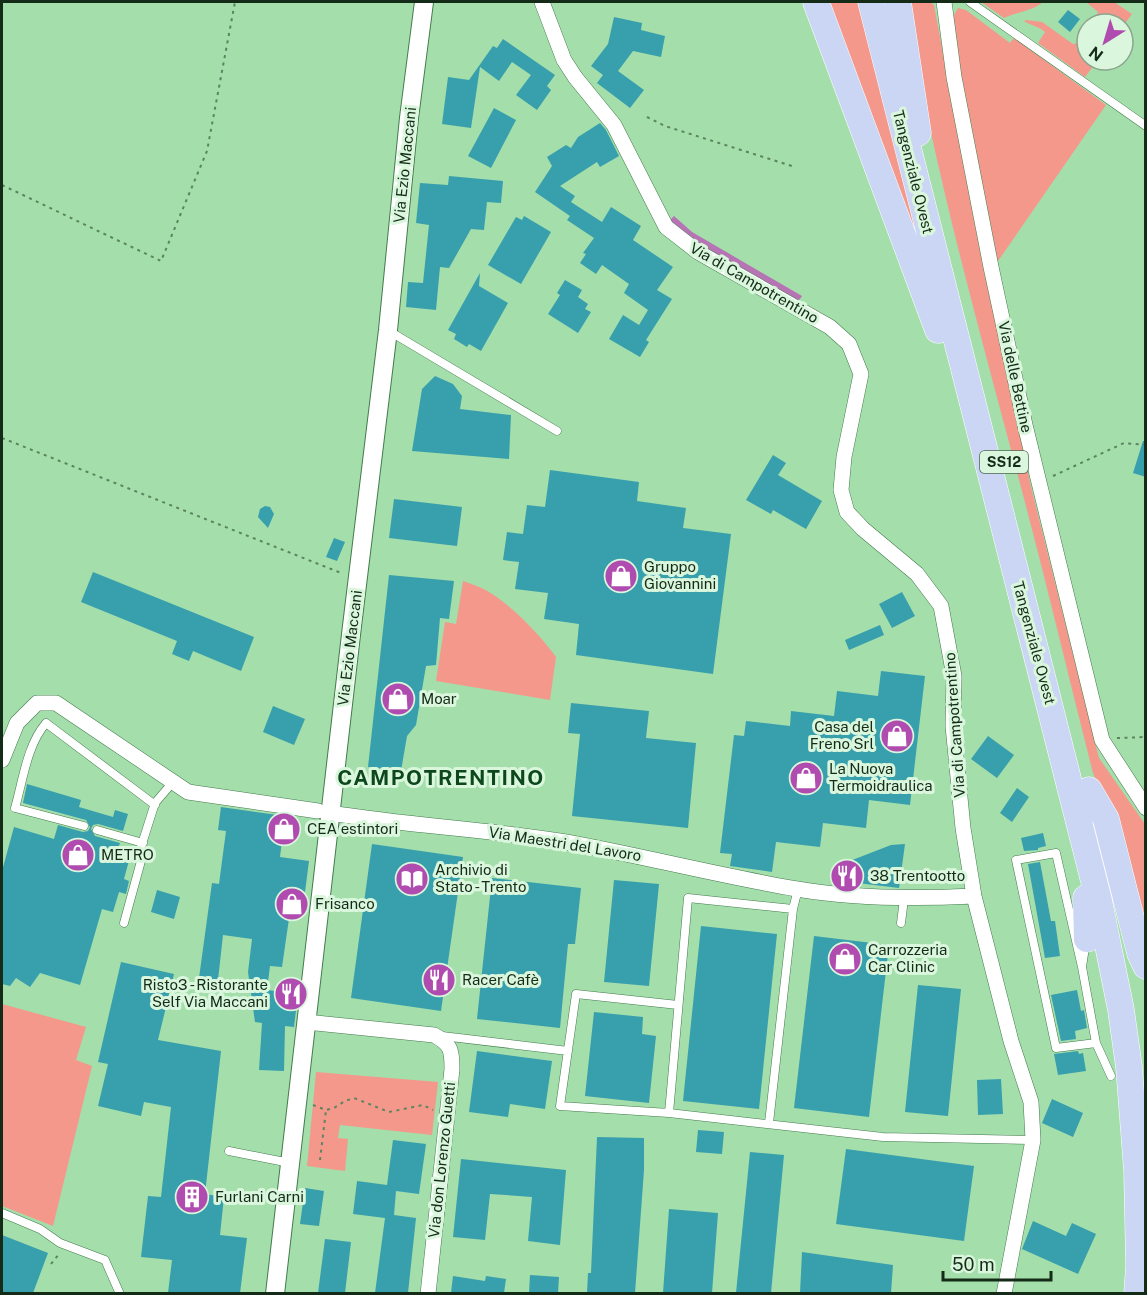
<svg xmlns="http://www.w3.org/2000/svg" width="1147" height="1295" viewBox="0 0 1147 1295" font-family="'Public Sans',sans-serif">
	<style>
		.green { fill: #f5988c }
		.water { fill: #b674b4 }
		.building { fill: #389fad }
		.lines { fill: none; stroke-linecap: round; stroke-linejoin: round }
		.service-casing { stroke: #447b4d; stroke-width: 9 }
		.minor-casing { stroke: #447b4d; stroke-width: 16 }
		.tertiary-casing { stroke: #447b4d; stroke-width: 20 }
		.trunk-casing { stroke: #fff; stroke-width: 27 }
		.path { stroke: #5b8461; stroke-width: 2; stroke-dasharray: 3 4.5; stroke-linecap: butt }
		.service { stroke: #fff; stroke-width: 8 }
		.minor { stroke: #fff; stroke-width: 15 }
		.tertiary { stroke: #fff; stroke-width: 18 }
		.trunk { stroke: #cad6f3; stroke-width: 26 }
		.labels { text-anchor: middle; stroke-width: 6; stroke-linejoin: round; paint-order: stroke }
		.shield { fill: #daf7dd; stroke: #4f6853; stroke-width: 1.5 }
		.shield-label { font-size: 14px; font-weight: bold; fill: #142b18 }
		.street-label { font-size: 15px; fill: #142b18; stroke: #daf7dd }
		.poi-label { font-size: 15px; fill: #142b18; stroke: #daf7dd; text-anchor: start }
		.district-label { font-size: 21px; font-weight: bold; letter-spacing: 1.5px; fill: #0d481d; stroke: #daf7dd }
	</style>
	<rect width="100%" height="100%" fill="#a4deab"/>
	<path class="green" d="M826,2h33l82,317z
		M906,2h25l3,3 31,166 66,316 68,271 46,66v92l-8,1 -26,-103 -18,-41c-24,-94 -46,-188 -71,-282 -43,-162 -89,-324 -116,-489z
		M981,2h62c-10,9 -26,10 -39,16z
		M1086,2h28l18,12 -9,12v-2h-32l7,-12z
		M958,8l8,2 44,33 4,-5 92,67 -110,159 -43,-233v-14z
		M1026,20l16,2 31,22 4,-1 10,-14v31h11l-13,17 -47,-34 7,-11c-7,-6 -15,-7 -21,-11z
		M463,581c8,3 18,6 26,11 23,14 51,43 67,65l-6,43 -114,-19 9,-59 11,2z
		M2,1004l84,23 -10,33 16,6 -39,160 -51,-20z
		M316,1072l122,10 -6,53 -92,-10 -2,13 10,1 -3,32 -38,-5z"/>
	<path class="water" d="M674,216l18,16 110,64 -4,6 -107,-62 -22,-19z"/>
	<path class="building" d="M1068,10l12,9 -10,13 -12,-10z
		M614,17l28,6 -1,7 24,6 -4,21 -28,-6 -15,20 26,19 -14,18 -33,-25 6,-8 -12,-9 17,-22z
		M503,39l52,36 -8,11 4,4 -14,20 -21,-15 15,-20 -19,-13 -13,19 -19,-14 -9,61 -29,-4 6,-47 21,3 24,-34 4,2z
		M494,108l22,12 -25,48 -23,-12z
		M600,123l6,7 13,26 -19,11 -3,-5 -37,24 15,10 -4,6 31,20 9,-15 30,19 -8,14 40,27 -16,23 15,9 -26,41 3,2 -9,15 -31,-18 14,-24 16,10 9,-15 -24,-17 5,-9 -27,-19 -6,9 -16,-11 6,-9 -3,-1 11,-15 -27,-18 3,-4 -35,-24 17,-26 -5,-9 19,-12 5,3 7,-11z
		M449,176l54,5 -2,22 -14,-1 -3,28 -13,-1 -22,39 -9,-1 -4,43 -30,-3 2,-25 15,1 6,-58 -13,-2 4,-40 28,2z
		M524,216l27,16 -30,52 -33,-19 28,-48 6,3z
		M480,273l-1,13 29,17 -27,48 -12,-7 -2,3 -13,-8 2,-5 -8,-4z
		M565,280l17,10 -4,7 10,7 -3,5 6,3 -13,21 -30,-19 12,-19 -3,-2z
		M435,376l18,8 9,12 -2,13 51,6 -2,44 -97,-8 10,-62z
		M1143,441h3v36l-13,-4z
		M773,455l13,8 -8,12 44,26 -16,28 -33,-19 -2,4 -25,-14z
		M550,470l89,12 -2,19 49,7 -3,20 48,6 -18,140 -137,-19 3,-31 -35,-5 4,-26 -33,-4 4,-27 -16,-2 4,-28 16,2 4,-29 18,2z
		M394,499l68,8 -5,39 -68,-8z
		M265,506l5,1 4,7 -6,14 -10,-11 2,-8z
		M334,538l11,4 -8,19 -11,-4z
		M93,572l161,65 -13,34 -48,-20 -4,10 -17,-7 5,-13 -96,-39z
		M389,575l65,6 -5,38 -9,-1 -4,47 -10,1 -10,59 -9,11 -6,35 -33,-4z
		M902,592l13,24 -23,12 -13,-24z
		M880,625l4,10 -35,15 -4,-10z
		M881,671l44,5 -15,129 -41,-5 -3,28 -43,-5 -3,24 -44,-5 -4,30 -42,-6 2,-12 -12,-1 14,-118 10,1 2,-15 44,5 1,-15 43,5 3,-25 41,5z
		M571,703l78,8 -3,27 50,5 -8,85 -116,-12 8,-82 -12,-1z
		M273,706l32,13 -11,26 -31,-13z
		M988,736l26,19 -17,23 -26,-19z
		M27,784l54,16 -2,7 34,10 2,-7 13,4 -5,17 -25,-7 -5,1 -2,4 4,7 25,7 -4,11 14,3 -6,22 5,2 -3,13 -7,-2 -6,20 -11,-3 -22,76 -40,-12 -10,14 -14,-9 -6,8 -8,-2v-113l12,-44 40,12 4,-14 25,7 5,-1 2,-4 -4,-7 -63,-17z
		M1017,788l12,9 -17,25 -12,-9z
		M221,807l64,9 -5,41 29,4 -4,31 -12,-1 -11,76 -12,-1 -3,24 31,4 -4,33 -9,-1 -1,45 -25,-1 3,-47 -7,-1 -7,-50 4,-33 -29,-4 -5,45 -19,-2 13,-95 7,1 7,-53 -8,-1z
		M1043,833l3,13 -8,2v2l-14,1 -3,-13z
		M372,844l91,13 -22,154 -90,-13z
		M905,844l-6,44 -58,-7 1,-17 49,-19z
		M1040,862l11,59h4l5,35 -15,2 -17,-94z
		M492,878l89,10 -6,56h-7l-8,84 -83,-9z
		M614,880l45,4 -10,102 -45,-4z
		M157,890l23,7 -6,22 -23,-7z
		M701,926l76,8 -18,175 -76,-8z
		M814,936l75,9 -20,172 -75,-9z
		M121,962l53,12 -16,66 63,11 -16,143 19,3 -4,38 27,3 -7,55h-72l4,-33 -31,-3 7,-61 13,1 10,-90 -27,-5 -3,14 -43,-10 10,-42 -10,-2z
		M918,985l43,4 -13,127 -43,-4z
		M1077,990l4,21 3,-1 3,18 -12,3 1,8 -15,2 -10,-46z
		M594,1012l49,5 -1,17 14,2 -7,67 -64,-7z
		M477,1051l75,10 -7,48 -35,-5 -2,13 -39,-5z
		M1078,1051l1,3 4,-1 3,18 -28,4 -4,-21z
		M1001,1079l2,35 -25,1 -1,-35z
		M1052,1099l31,14 -10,24 -31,-14z
		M698,1130l26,2 -2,22 -26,-2z
		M597,1137l47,1v32l-9,123h-48l1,-20h3z
		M393,1140l33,4 -7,50 -23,-3 -2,24 22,3 -8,75h-33l10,-75 -32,-4 4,-33 30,4z
		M846,1149l128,17 -10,75 -128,-17z
		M750,1152l34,3 -13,138h-35z
		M461,1159l105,11 -6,75 -32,-4 4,-44 -26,-2 -16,-1 -5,46 -32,-3z
		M305,1188l19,3 -5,35 -19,-2z
		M669,1209l49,4 -6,80h-49z
		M1033,1221l33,15 6,-13 24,11 -18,40 -56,-25z
		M2,1235l46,18 -15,40h-31z
		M325,1239l26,3 -6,51h-27z
		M802,1252l91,13 -2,28h-91z
		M530,1275l29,2 -1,16h-29z
		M453,1276l32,5 1,-5 20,3 -2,14h-53z"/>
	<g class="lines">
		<defs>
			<path id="service" d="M970,2l176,124
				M389,331l168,100
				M84,826l-69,-18c8,-28 12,-63 31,-85l109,82
				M97,830l46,13
				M124,923l17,-62v-14l14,-44 18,-21
				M901,923l3,-24
				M1082,967l-26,-114 -40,7 40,188 40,-5 -14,-76 4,-26
				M678,1005l-102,-11 -16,112 109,7 214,24 150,3
				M442,1036l126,15
				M1096,1043l15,33
				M669,1113l19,-215 105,11
				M769,1123l24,-214 5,-20
				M229,1151l61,12
				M2,1213l38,16 20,14 45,17 15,34"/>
			<path id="minor" d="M542,2l22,58 11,17 39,48 52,102 32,25 132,75 19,17 12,30 -17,83 -3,33 6,22 16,17 54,45 24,32 13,70 -1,50 10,102 11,68 37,145 20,61 2,38 -29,154
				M944,2l10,75 37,190 34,158 77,315 44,68
				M2,760l15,-37 20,-20h19l132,89 130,19
				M331,813c78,13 157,16 235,29 77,14 154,34 231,47 59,10 118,10 177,7
				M306,1022l128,13c17,9 18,15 18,34l-24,225"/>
			<path id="tertiary" d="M275,1294l77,-668 36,-296 21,-212 15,-116"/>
			<path id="trunk" d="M816,2l122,328
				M871,2l228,899 22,109 8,57 8,104 2,96 -2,27
				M898,2l20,131
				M1089,790l17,29 34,134 6,13
				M1086,898l1,41"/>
		</defs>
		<use href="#service" class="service-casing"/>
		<use href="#minor" class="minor-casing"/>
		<use href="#tertiary" class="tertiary-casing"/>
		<use href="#trunk" class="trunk-casing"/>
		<path class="path" d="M647,117l18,9 130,41
			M2,185l159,76 46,-110 28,-149
			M2,438l339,135
			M1053,476l71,-33 22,2
			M1117,738l29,-1
			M313,1105l13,5 8,-2 11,-7 9,-3 35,14 34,-7 10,5
			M320,1160l6,-50
			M51,1264l8,-10"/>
		<use href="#service" class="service"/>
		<use href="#minor" class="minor"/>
		<use href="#tertiary" class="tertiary"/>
		<use href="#trunk" class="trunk"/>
	</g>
	<defs>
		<symbol id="shop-disc" viewBox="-11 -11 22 22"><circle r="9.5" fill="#b04baf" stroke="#daf7dd"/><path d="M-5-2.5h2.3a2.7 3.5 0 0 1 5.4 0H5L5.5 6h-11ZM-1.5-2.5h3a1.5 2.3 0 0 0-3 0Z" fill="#fff"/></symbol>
		<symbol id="restaurant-disc" viewBox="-11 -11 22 22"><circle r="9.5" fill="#b04baf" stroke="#daf7dd"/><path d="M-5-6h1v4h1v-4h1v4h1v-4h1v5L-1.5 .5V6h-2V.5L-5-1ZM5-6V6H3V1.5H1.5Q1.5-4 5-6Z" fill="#fff"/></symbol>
		<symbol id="library-disc" viewBox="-11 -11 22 22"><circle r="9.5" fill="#b04baf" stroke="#daf7dd"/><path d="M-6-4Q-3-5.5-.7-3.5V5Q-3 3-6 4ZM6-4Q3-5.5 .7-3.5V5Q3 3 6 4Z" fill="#fff"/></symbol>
		<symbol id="building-disc" viewBox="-11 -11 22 22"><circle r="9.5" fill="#b04baf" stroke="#daf7dd"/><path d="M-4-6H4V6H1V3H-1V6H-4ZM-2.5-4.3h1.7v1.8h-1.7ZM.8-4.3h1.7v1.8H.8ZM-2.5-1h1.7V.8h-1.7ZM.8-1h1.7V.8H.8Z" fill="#fff"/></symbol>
	</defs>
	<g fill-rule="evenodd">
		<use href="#shop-disc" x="602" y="557" width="38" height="38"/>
		<use href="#shop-disc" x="379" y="680" width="38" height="38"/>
		<use href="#shop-disc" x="878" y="717" width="38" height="38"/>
		<use href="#shop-disc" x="787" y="759" width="38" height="38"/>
		<use href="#shop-disc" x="265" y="810" width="38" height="38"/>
		<use href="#shop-disc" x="59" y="836" width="38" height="38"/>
		<use href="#restaurant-disc" x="828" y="857" width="38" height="38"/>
		<use href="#library-disc" x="393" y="860" width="38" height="38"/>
		<use href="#shop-disc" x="273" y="885" width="38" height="38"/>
		<use href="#shop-disc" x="826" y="940" width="38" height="38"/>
		<use href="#restaurant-disc" x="420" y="961" width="38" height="38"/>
		<use href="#restaurant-disc" x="272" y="975" width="38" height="38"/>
		<use href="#building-disc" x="173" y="1178" width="38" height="38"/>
	</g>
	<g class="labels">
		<rect class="shield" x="980" y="451" width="48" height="22" rx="4.5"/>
		<g class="shield-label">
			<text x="1004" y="467">SS12</text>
		</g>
		<g class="street-label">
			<text transform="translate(405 165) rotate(-84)" y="5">Via Ezio Maccani</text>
			<text transform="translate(913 172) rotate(76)" y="5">Tangenziale Ovest</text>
			<text transform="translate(754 283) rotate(30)" y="5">Via di Campotrentino</text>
			<text transform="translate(1015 377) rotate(78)" y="5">Via delle Bettine</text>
			<text transform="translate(1034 643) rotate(75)" y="5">Tangenziale Ovest</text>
			<text transform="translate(350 648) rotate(-83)" y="5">Via Ezio Maccani</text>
			<text transform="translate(955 725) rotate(-94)" y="5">Via di Campotrentino</text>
			<text transform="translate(565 844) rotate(9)" y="5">Via Maestri del Lavoro</text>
			<text transform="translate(442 1160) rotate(-84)" y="5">Via don Lorenzo Guetti</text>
		</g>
		<g class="poi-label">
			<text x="644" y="572">Gruppo<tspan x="644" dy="17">Giovannini</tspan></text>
			<text x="421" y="704">Moar</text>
			<text x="874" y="732" text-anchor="end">Casa del<tspan x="874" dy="17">Freno Srl</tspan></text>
			<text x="829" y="774">La Nuova<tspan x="829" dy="17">Termoidraulica</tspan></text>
			<text x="307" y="834">CEA estintori</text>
			<text x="101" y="860">METRO</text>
			<text x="435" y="875">Archivio di<tspan x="435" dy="17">Stato - Trento</tspan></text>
			<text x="870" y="881">38 Trentootto</text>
			<text x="315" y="909">Frisanco</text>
			<text x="868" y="955">Carrozzeria<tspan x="868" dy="17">Car Clinic</tspan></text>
			<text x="462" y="985">Racer Cafè</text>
			<text x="268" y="990" text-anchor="end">Risto3 - Ristorante<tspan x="268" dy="17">Self Via Maccani</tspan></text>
			<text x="215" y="1202">Furlani Carni</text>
		</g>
		<g class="district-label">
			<text x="441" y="785">CAMPOTRENTINO</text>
		</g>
	</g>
	<rect width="1147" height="1295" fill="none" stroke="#142b18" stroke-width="6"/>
	<g transform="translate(1105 42) rotate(217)"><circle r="28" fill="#daf7dd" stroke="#8ba58e" stroke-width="1.5"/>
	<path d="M0-4.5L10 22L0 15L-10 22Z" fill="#b04baf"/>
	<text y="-9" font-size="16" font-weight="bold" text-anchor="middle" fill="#142b18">N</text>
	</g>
	<path d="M943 1271v9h108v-9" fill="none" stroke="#142b18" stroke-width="3"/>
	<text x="952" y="1271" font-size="18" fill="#142b18" stroke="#daf7dd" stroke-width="4.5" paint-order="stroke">50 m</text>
</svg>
